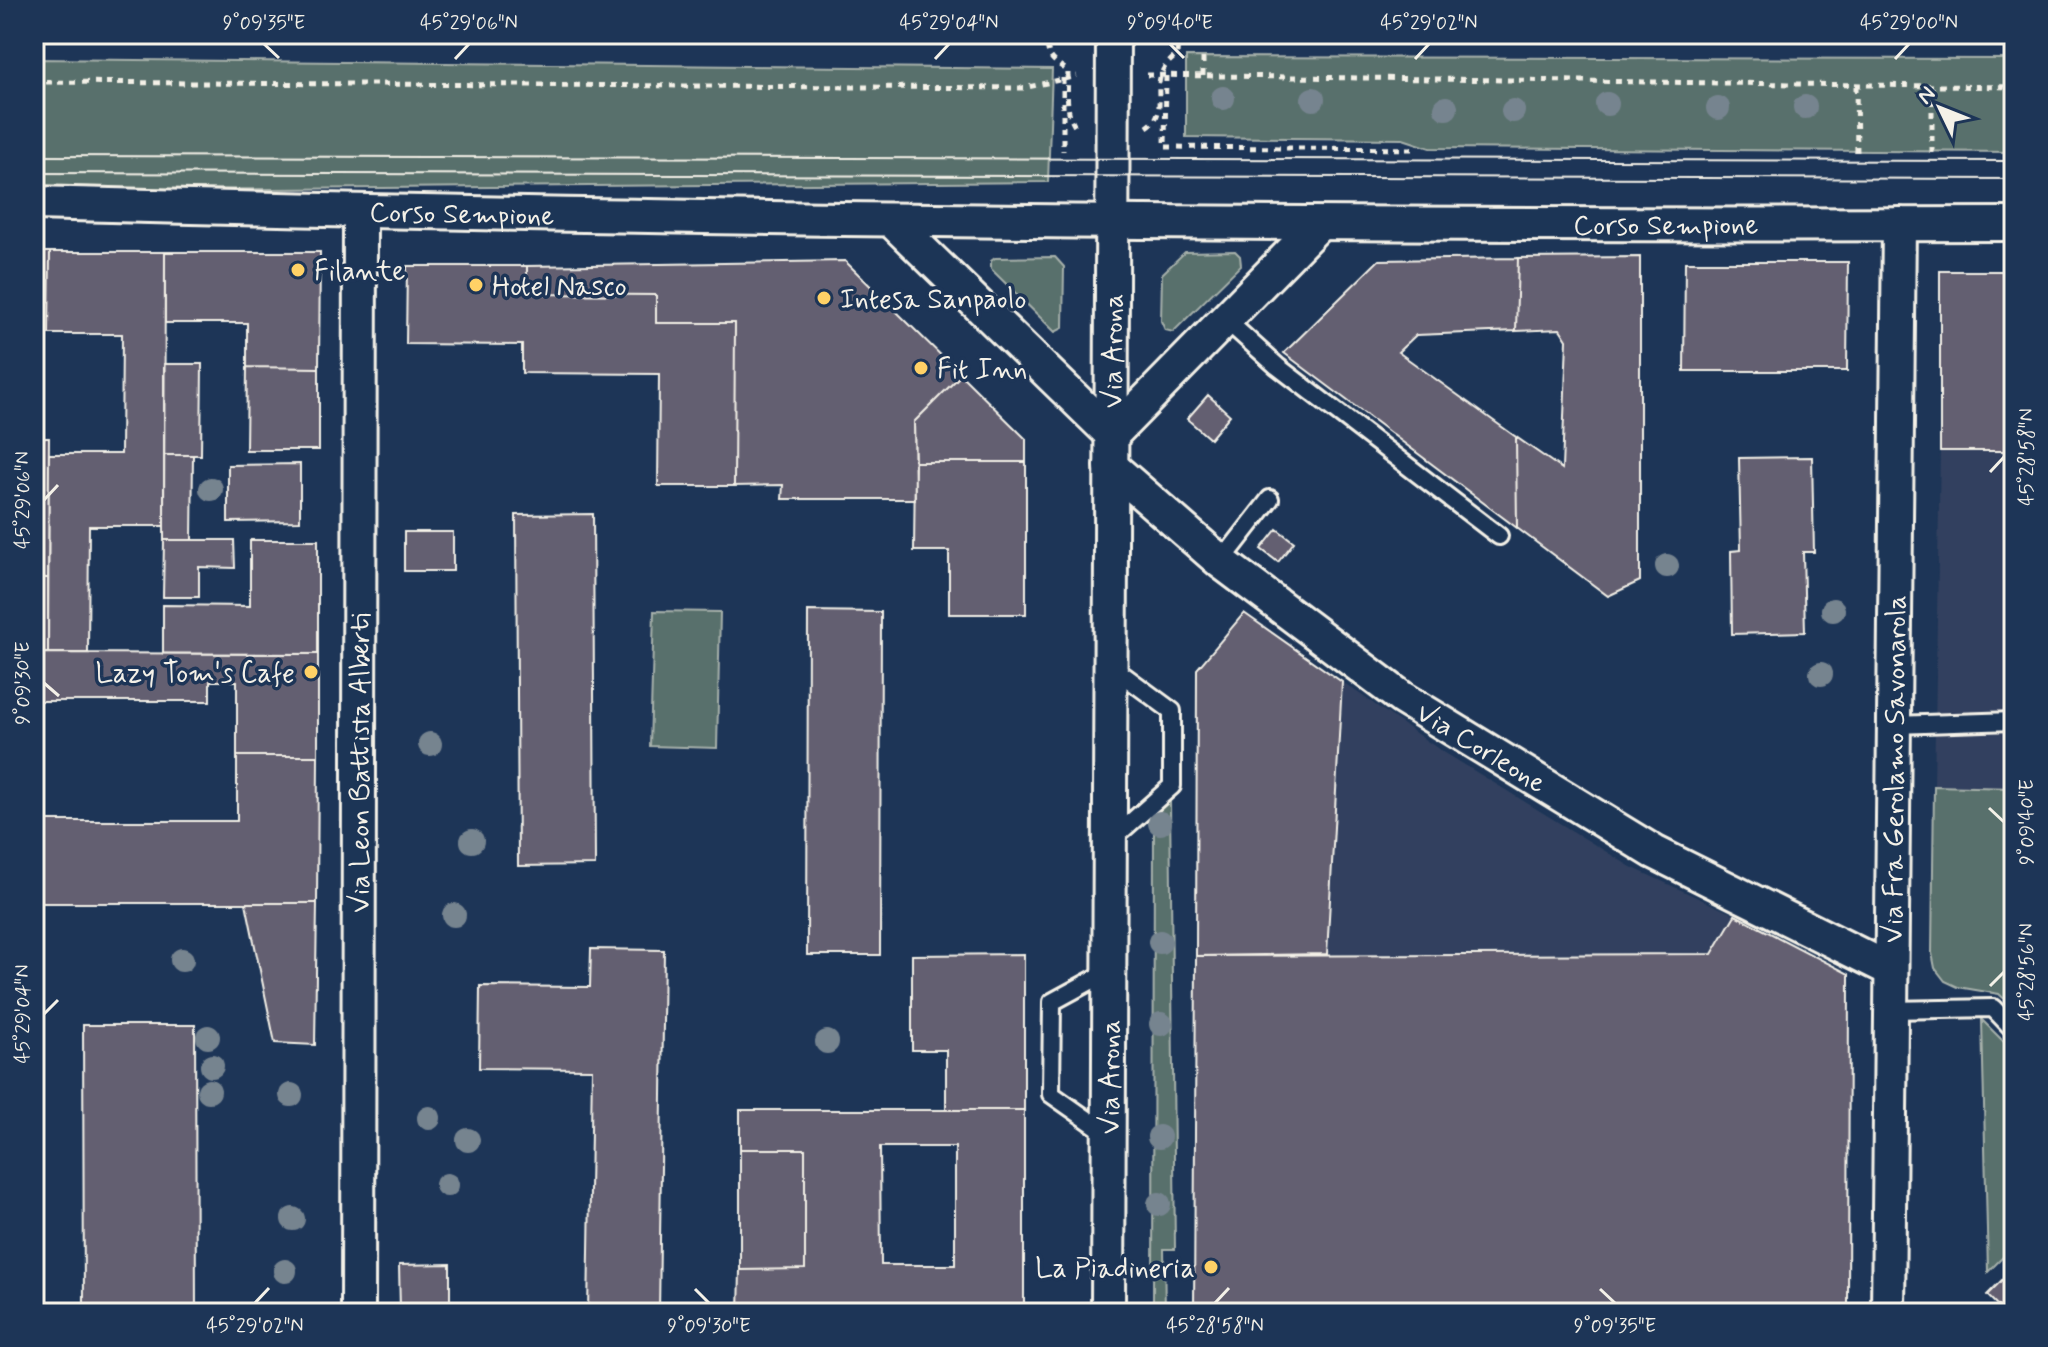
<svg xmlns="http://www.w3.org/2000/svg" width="2048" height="1347" viewBox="0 0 2048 1347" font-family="Mynerve,sans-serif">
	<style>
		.built { fill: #32415f }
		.green { fill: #59706c; stroke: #a6b0aa; stroke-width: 2 }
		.building { fill: #635e71; stroke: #f4f1e8; stroke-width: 2; fill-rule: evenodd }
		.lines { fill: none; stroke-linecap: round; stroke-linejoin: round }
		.lane-casing { stroke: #f4f1e8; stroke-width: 22 }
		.street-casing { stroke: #f4f1e8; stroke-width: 38 }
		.path { stroke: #f4f1e8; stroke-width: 5; stroke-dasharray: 6 6; stroke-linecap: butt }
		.lane { stroke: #1d3557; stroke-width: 16 }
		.street { stroke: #1d3557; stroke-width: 32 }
		.tram { stroke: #f4f1e8; stroke-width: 2 }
		.tree { fill: #76848f }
		.ticks { fill: none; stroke: #f4f1e8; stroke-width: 3 }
		.poi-dot { fill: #ffd166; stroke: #1d3557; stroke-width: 3 }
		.labels { text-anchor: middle; stroke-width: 7; stroke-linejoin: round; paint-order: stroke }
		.street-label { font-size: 28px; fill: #f4f1e8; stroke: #1d3557 }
		.poi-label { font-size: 28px; fill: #f4f1e8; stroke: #1d3557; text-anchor: start }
		.neatline { fill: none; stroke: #f4f1e8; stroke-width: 3 }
		.ticks-label { font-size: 20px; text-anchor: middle; fill: #f4f1e8 }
	</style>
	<rect width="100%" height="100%" fill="#1d3557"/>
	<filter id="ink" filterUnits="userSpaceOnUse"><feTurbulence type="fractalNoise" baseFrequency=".0125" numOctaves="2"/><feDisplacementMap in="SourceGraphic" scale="16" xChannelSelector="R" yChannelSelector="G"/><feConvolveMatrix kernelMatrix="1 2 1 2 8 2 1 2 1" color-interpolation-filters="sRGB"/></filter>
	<g filter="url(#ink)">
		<path class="built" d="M1940,271h74v517l-80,-2 6,-335z
			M1244,613l193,135 194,119 104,48 114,59 -1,339h-654l3,-644z"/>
		<path class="green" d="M1186,57l828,2v93l-584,-4 -27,-9 -217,-2z
			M34,59l1018,10 -4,113 -1014,9z
			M1235,251l5,5 1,9 -68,67 -8,-2 -4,-9 1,-47 23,-22z
			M1055,257l9,10 -1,61 -8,4 -64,-63v-8l4,-3z
			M654,611l66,1 -3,136 -67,-2z
			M1934,786l80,2v220l-15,-14 -41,-7 -13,-6 -10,-13 -3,-15z
			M1170,800l5,449h-11l1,64h-12l1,-497z
			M1982,1020l32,32v194l-26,26z"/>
		<path class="building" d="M34,252h16l-1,82h-15z
			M50,252h115l-1,274h-75l-1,127h-40l1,-199h72l1,-120h-73z
			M165,252h155l-1,116 -72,-1v-44h-82z
			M1640,257v324l-32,15 -91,-68 -1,-91 46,32 5,-129 -7,-11 -44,2 2,-73z
			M1518,258l-2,73 -100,4 -18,17 118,85 1,91 -233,-175 95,-93z
			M845,261l116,114 -47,47 1,77h-133l1,-14 -49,1 1,-163h-79v-28l-129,-1v-28z
			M1685,262h163l-1,109h-163z
			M407,266h120v28l129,1v28h79l-1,163h-76l1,-112 -137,-1v-28l-116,-1z
			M1940,271h74v180h-74z
			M164,364h38l-1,91h-37z
			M247,367l72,1v82h-73z
			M961,375l65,64v23h-111l-1,-40z
			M1208,395l22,20 -20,24 -23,-20z
			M34,438h15l-1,140h-14z
			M164,455h29l-1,85h-28z
			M1812,457l2,95h-11l2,80 -73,2 -1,-83 10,-1 -2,-92z
			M915,462h111v152h-77v-63h-35z
			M300,464v57l-72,1v-57z
			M593,514l2,351 -77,1 -2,-351z
			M1277,529l17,13 -16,20 -17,-13z
			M404,532h49v39h-49z
			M164,540h70l1,28 -36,-1v30h-36z
			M250,540h68v114h-155v-49l87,1z
			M34,578h14v75h-14z
			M808,611l73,1 -1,343h-73z
			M1244,613l98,69 -15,272 -131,2 1,-287z
			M34,653l284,1v102h-81v-75h-27v20h-176z
			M237,756h81l-1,147h-283v-82h203z
			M246,903h71l-2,142 -40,-2z
			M1735,915l114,59 -1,339h-654l2,-357 516,-2z
			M591,949l73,1 -5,363h-71l4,-244 -113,-1 1,-82 110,1z
			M1024,954v156h-78v-60h-34v-95z
			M83,1025h112l1,288h-112z
			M740,1110h284v203h-285l1,-43 65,-1v-120h-65zM880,1147h75v118h-74z
			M740,1149h65v120l-65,1z
			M450,1264v45l-50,1 -1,-45z
			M2014,1268v45h-9l-18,-18z"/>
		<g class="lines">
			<defs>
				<path id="lane" d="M1225,319l52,47 222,170
					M1221,562l49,-63
					M1111,666l61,45v75l-61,54
					M1894,725l120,-4
					M1890,1010l103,-2 21,22
					M1108,1134l-57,-40 1,-92 57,-31"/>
				<g id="street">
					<path id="s1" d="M34,203c660,18 1320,23 1980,21"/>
					<path d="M892,221l220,214"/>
					<path d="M1112,435l207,-211"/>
					<path id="s2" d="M1111,466l110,96 181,136 252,154 237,118"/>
					<path id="s3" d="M358,1313l2,-1101"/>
					<path id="s4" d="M1108,1313l5,-1279"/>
					<path id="s5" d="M1888,1313l11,-1089"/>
				</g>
			</defs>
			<use href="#lane" class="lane-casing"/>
			<use href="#street" class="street-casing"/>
			<path class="path" d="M1047,34c0,23 2,24 21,37 0,18 -4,43 9,58
				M1147,75l867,12
				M1166,76l-1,71 253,2
				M1203,76v-21
				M1063,78v73
				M34,82l990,6 53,-12
				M1856,86l1,67
				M1932,87v70
				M1147,127c22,-14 5,-38 16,-57 3,-6 9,-11 14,-15l1,-21"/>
			<use href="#lane" class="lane"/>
			<use href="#street" class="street"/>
			<path class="tram" d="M34,156l1980,5
				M34,173l1980,6"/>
		</g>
		<g class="tree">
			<circle cx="1223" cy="98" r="12"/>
			<circle cx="1313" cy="99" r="12"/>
			<circle cx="1607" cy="104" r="12"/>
			<circle cx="1805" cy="107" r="12"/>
			<circle cx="1446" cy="108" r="12"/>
			<circle cx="1718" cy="108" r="12"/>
			<circle cx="1513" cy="111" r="12"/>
			<circle cx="211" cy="489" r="12"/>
			<circle cx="1667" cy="566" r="12"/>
			<circle cx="1833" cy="610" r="12"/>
			<circle cx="1821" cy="674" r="12"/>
			<circle cx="430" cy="744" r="12"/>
			<circle cx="1160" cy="823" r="12"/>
			<circle cx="472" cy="841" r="12"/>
			<circle cx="454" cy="915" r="12"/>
			<circle cx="1160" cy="942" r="12"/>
			<circle cx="182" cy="960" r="12"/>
			<circle cx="1161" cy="1024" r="12"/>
			<circle cx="208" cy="1037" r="12"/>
			<circle cx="827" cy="1042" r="12"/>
			<circle cx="212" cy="1066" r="12"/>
			<circle cx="209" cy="1091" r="12"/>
			<circle cx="291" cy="1095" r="12"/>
			<circle cx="429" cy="1118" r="12"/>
			<circle cx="1159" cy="1137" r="12"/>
			<circle cx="468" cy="1140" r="12"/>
			<circle cx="447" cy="1185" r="12"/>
			<circle cx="1159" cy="1204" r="12"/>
			<circle cx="293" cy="1219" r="12"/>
			<circle cx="285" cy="1271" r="12"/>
		</g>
	</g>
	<path class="ticks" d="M264,44l15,14M1170,44l14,14M455,59l14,-15M935,59l14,-15M1415,59l14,-15M1895,59l14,-15M1990,472l14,-15M44,500l14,-15M44,683l15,13M1989,808l15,14M1990,986l14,-14M44,1014l14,-14M695,1289l14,14M1600,1289l15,14M255,1303l14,-15M1215,1303l14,-15"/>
	<g class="poi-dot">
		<circle cx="298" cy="270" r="8"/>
		<circle cx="476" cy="285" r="8"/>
		<circle cx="824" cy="298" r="8"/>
		<circle cx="921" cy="368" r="8"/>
		<circle cx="311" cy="672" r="8"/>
		<circle cx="1211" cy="1267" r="8"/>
	</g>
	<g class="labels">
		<g class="street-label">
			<text dy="10" stroke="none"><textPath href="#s1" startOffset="428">Corso Sempione</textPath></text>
			<text dy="10" stroke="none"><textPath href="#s1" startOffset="1632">Corso Sempione</textPath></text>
			<text dy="10" stroke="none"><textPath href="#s4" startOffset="962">Via Arona</textPath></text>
			<text dy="10" stroke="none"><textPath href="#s2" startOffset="466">Via Corleone</textPath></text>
			<text dy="10" stroke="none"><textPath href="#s3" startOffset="550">Via Leon Battista Alberti</textPath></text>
			<text dy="10" stroke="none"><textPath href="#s5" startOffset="544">Via Fra Gerolamo Savonarola</textPath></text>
			<text dy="10" stroke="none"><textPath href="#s4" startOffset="236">Via Arona</textPath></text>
		</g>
		<g class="poi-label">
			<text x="314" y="280">Filante</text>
			<text x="492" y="295">Hotel Nasco</text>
			<text x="840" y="308">Intesa Sanpaolo</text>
			<text x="937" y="378">Fit Inn</text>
			<text x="295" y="682" text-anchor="end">Lazy Tom's Cafe</text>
			<text x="1195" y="1277" text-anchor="end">La Piadineria</text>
		</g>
	</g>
	<rect width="2048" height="1347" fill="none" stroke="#1d3557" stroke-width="88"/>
	<g transform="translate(1940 108) rotate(313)" stroke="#1d3557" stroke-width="6" paint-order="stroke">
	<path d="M0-6L14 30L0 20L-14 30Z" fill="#f4f1e8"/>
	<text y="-12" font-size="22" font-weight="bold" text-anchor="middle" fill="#f4f1e8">N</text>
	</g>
	<rect x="44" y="44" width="1960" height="1259" class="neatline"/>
	<g class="ticks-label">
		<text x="264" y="29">9°09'35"E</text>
		<text x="469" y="29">45°29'06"N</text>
		<text x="949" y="29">45°29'04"N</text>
		<text x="1170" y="29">9°09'40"E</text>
		<text x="1429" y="29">45°29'02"N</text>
		<text x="1909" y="29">45°29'00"N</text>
		<text transform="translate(2026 457) rotate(-90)" y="7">45°28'58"N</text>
		<text transform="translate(22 500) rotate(-90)" y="7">45°29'06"N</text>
		<text transform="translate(22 683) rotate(-90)" y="7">9°09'30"E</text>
		<text transform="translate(2026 822) rotate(-90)" y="7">9°09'40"E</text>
		<text transform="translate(2026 972) rotate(-90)" y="7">45°28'56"N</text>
		<text transform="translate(22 1014) rotate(-90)" y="7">45°29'04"N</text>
		<text x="255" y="1332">45°29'02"N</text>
		<text x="709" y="1332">9°09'30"E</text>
		<text x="1215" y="1332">45°28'58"N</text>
		<text x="1615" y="1332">9°09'35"E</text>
	</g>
</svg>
